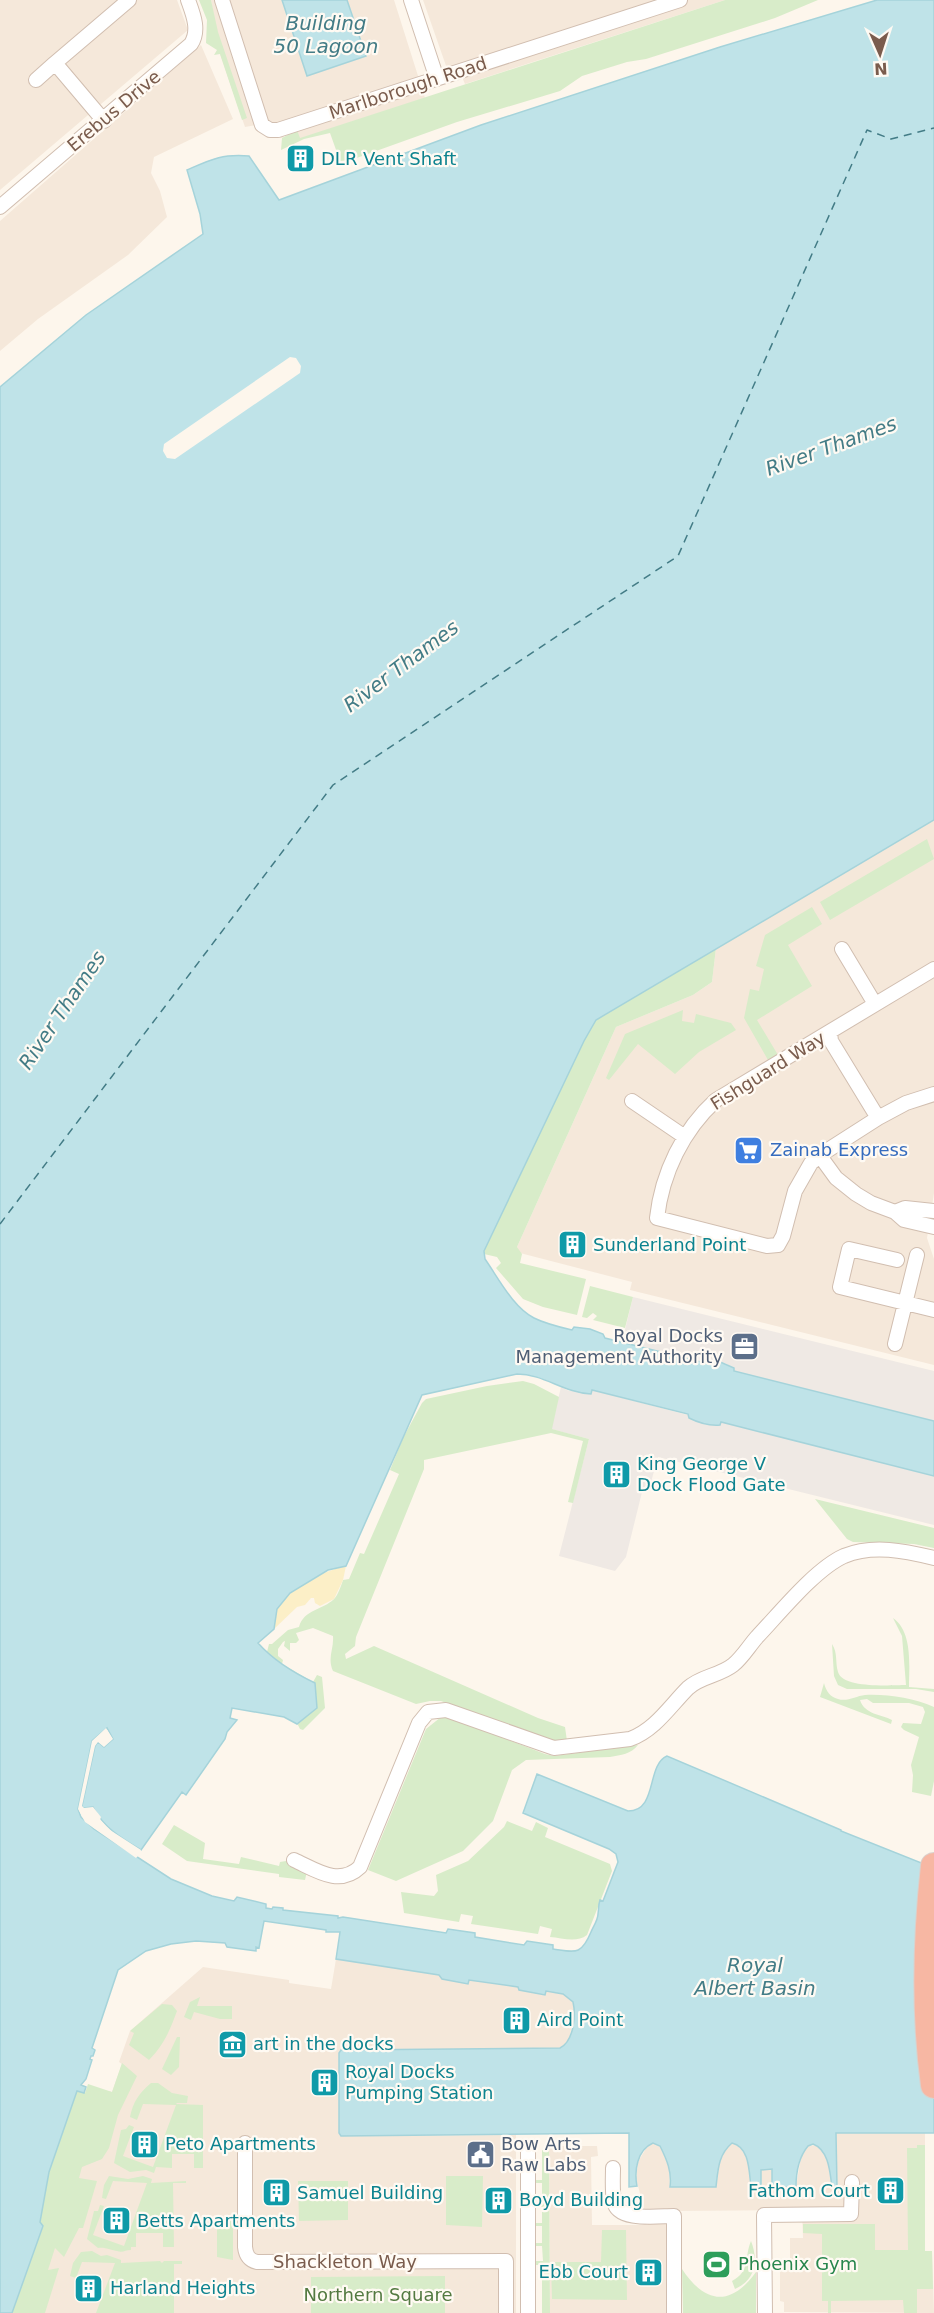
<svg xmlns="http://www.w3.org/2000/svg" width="934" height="2313" viewBox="0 0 934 2313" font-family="'DejaVu Sans',sans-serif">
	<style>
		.residential { fill: #f5e8da }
		.industrial { fill: #efe9e4 }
		.green { fill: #d8ecc9 }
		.sand { fill: #fcefc7 }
		.water { fill: #bfe3e8; stroke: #a5d3da; stroke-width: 1.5 }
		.pier { fill: #fdf6ec }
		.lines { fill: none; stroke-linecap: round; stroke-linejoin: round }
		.ferry { stroke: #437c86; stroke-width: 1.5; stroke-dasharray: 8 6; stroke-linecap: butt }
		.street-casing { stroke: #d1beb0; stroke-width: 16 }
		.highway-casing { stroke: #dad1cd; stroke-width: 28 }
		.street { stroke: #fff; stroke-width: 14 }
		.highway { stroke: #f7b7a3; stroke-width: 26 }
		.labels { text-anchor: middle; stroke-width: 4.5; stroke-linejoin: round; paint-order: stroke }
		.street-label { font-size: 18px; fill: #7a5c4d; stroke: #fffaf3 }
		.culture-label { font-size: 18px; fill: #0d838f; stroke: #fffaf3; text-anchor: start }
		.shop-label { font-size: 18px; fill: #366cbe; stroke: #fffaf3; text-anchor: start }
		.service-label { font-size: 18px; fill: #4e5e75; stroke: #fffaf3; text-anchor: end }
		.leisure-label { font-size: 18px; fill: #27864d; stroke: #fffaf3; text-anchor: start }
		.park-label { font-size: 18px; fill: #537a41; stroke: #fffaf3 }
		.water-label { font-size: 20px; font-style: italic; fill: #437c86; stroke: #fffaf3 }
	</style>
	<rect width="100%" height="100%" fill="#fdf6ec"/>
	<path class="residential" d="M0,0h177l11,30 -188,160z
		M211,0h183l31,98 -126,41 -14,-4 -3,3h-15l-11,-13 -11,2 -25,-73z
		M423,0h302l-260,84 -3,-7 -11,3z
		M201,45l32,74 -79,38 -3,16 9,18 7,26 -39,38 -90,64 -38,32v-130z
		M934,820v373l-7,45 7,21v106l-304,-75 2,-8 -112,-29 -3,-6 99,-220 77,-32 19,-13 4,-34z
		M336,1959l103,16 3,4 26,4 1,-3 49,7 27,7 1,-3 17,3 10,7 1,10 -4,25 -5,9 -5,3 -219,2 -2,3 2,83 175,-1v178h-504l97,-222 3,1 10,-28 -3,-2 11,-31 73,-64 86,13v3l42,6z
		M836,2132l89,1v118h7l2,62 -150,-1v-10l-4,-1v-41h10v-22h13l-1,-28 -134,1v102h-118l-1,-169h12v2h36l1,10 -7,1 1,68h56l-12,-47 2,-16 10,-17 5,-2 7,3 9,22 1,19h46l4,-28 3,-7 9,-9 5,1 8,11 4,12 2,16 10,-14h11v18h24l5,-30 7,-11 9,-1 6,6 5,11 4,25h4z"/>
	<path class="industrial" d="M633,1297l301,74v50l-200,-50 -7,-7 -9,-3 -14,-1 -3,3 -79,-21z
		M561,1387l8,4 23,-1 96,25v2l19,8h13l1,-3 213,54v49l-276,-68 -7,25 -8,6 -17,69 -11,14 -56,-15 30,-117 -38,-10z"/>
	<path class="green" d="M199,0h12l7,32 29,86 -5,2 -22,-66 -6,1 3,-5 -11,-7 1,-23z
		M725,0h93l-43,18 -129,41 -19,3 -45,14 -22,15 -103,31 -106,38 -11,1 -10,-28 -26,6 -23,11 1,-12 15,-8 3,8z
		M934,820l-218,128 -4,34 -19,13 -77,32 -99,220 5,7 -2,9 66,16 -9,36 -34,-8 -20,-8 -27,-31 5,-5 -4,-6 -13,-3 1,5 -46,-149z
		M927,839l7,20 -104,61 -10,-18z
		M812,907l10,17 -34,21 24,41 -55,34 21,35 -10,5 -24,-42 6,-29 9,2 5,-22 -8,-3 9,-31z
		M683,1010l-1,11 12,2 2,-9 35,9 5,7 -37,22 -24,22 -37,-30 -29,36 -3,-2 19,-44z
		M590,1286l43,11 -8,31 -32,-8 4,-4 -4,-3 -6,5 -5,-1z
		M523,1381l11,3 25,13 -7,32 37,10 -16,64 -5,-1 15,-61 -32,-8 -127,27v9l-68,168 -1,9 -10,8 1,5 28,-13 164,72 27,9 2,14 -11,1 -11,-3 -104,-38h-11l-14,3 -83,-33c-6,-13 1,-22 0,-35l-20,-8 -17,5 3,7 -3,3h-6v8l-6,-5 1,-5 -2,1 -5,7v7l5,4 -1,4 31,18 4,-7 5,2 3,31 -22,22 -3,-1 -3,-6 -13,-6 -52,-9 -2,10 7,2 -10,12 -2,7 -39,56 -4,-3 -41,58 115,-429 197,-34 -31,8 -4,6 -72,165 -18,4 -53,47 -1,12 -17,15 24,19 -14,-11 2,-8h3l16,-14 11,-3c5,-18 24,-17 35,-28 4,-4 7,-13 9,-19l6,-1 11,-26 4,1 35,-80 -9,-4 13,-32 19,-35 4,-4 61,-13z
		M815,1499l119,29v20l-20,-4 -61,-2 -6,-3z
		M893,1618c20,14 16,48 16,69l25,2v3l-18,-3h-69l-9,-4 -4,-9 -2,-32c6,9 3,18 6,28 5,17 53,13 68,13l-4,-49z
		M824,1683c2,8 6,14 14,16 9,3 18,-3 27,-4 23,-1 48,3 69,12v74l-3,15 -19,-4 1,-17 -2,-10 8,-28 -15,-7 -3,-3 2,-4 18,1 4,-12 -2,-5 -14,-4h-36l-6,-4 -7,1c5,15 21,14 32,20l-1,4 -71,-27z
		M441,1717l16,3 88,34 9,2 84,-11c-7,9 -17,10 -28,12l-84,3 -14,10 -19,51 -30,30 -67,30 -28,-11 58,-141z
		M507,1821l25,10 4,-9 12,6 -3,9 65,27 2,7 -25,64c-10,8 -25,3 -37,2l2,-8 -12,-3 -2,8 -67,-10 2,-8 -12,-2 -2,8 -55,-9 -3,-21 33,4 4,-5 -2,-16 32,-14 36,-34z
		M174,1825l31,18 -2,16 36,5 2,-7 38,9 1,-4 6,-1 21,10 -2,9 -26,-3v-3l-92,-13 -25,-17z
		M200,1997l-3,9h35v13h-12l-26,-7 -3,8 -7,-3 6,-15z
		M162,2004l10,1 5,6c-7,19 -13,34 -28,49l-20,-15 5,-12 -4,-2z
		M177,2037h3l-1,30 -8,8 -9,-6z
		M122,2063l15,13 -19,39 -9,33 -7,11 -20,8 -3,11 18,3 -14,47h-4l-15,29 -9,-9 -7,22 11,-2 -14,45h-45v-200l77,-22 8,2 3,-9 24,8z
		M151,2083h7l14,10 16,3 -1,7h-10l-1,1 27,1v63h-9v-14h-22v14l-16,-1 -2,6 -8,-3 -16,2 -16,-9 7,-33 5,-1 3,-4 5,2 -11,29 30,11 23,-62 -33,-1 -6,16 -7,-3c3,-15 9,-24 21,-34z
		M917,2145h8v106h7l1,38h-16v24h-13l-1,-13 -72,1v12h-3v-12h-6v-67l-19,-1v-9h72v26h33l-1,-102h10z
		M542,2150h7l1,163h-8v-48h-11v-4h12l-1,-15h-11v-3h11v-17h-10v-3h10v-16l-10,-1v-3h10v-20h-10v-3h10z
		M109,2176l19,3 15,-3 9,3 -1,4 35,-2v2h-13l1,64h-11v-14h-27v14h-5v3c-6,0 -8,3 -14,1 -8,-1 -11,-4 -19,-3l-11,-9 7,-28h4l2,-6 4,1 -11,29 31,11 23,-63 -34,-2 -7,18 -4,-1 2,-13z
		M446,2176h37l-1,51 -36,-2z
		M298,2181h50v39l-49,1z
		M217,2221h16v39l-16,-3z
		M602,2230h24l1,70 -75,-1 -1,-37h50z
		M751,2241c8,20 4,39 -16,48l-3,-8c19,-10 12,-24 19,-40z
		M92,2251l9,5 6,-1 14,5v3l39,-2 2,2 2,-2h18v3h-8v49h-78l19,-50 -33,-1 -6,16 -6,-2 3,-13 8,-11z
		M682,2269c23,35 49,38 74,3v41h-73z
		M445,2276v37h-134v-36z"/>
	<path class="sand" d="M346,1566l-3,14 -9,19 -14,7 -5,-3 -1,-5h-3l-6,7 -8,2 -23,22c0,-7 1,-14 3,-20 11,-24 45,-37 69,-43z"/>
	<path class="water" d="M282,0h65l19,56 -59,20z
		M877,0h57v820l-338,200 -12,21 -100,210 1,8c14,20 28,48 49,59 12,6 25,9 38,12l2,-3 16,2 13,5 2,4 96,24 3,-2 14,1 16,7v3l200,50v55l-213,-54 -1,3c-11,1 -21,-2 -31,-7l-1,-4 -96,-24 -1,4c-27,-1 -47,-20 -74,-20l-95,21 -76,171 -18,4 -38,23 -13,16 -3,20 -16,14c16,18 36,30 57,40l2,25 -20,16 -13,-7 -52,-9 -2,10 7,2 -10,12 -2,7 -39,56 -4,-3 -41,58c-20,-12 -37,-22 -48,-43l-10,1 -1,-2 13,-60 3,-4 6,5 9,-8 -6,-11 -15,13 -14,68 3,8 13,12 77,50 41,17 22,5 3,-4 29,7v4l6,1 1,-2 10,1v2l55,6v2l5,-1 103,16 2,-4 27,4v4l49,8 3,-4 26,4v4c22,3 28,7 38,-17 2,-5 7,-12 7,-18 1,-6 0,-8 2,-14l3,1 15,-39 -2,-8 -7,-5 -86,-36 14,-39 91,37c30,0 18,-46 39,-55l174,74v1l93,37v265h-98l1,54h-5c-2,-14 -3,-37 -19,-43l-5,2c-10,12 -12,26 -12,41h-24v-18l-11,1v17h-10c-2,-14 -1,-40 -19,-44 -14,12 -14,27 -16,44h-46c2,-15 -3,-27 -10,-41l-7,-3c-16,7 -19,28 -16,43l-8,1v-54l-288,3 -2,-3v-80l2,-3 219,-2c14,-7 16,-33 13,-46l-10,-8 -17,-3 -1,4 -26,-5 -1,-3 -49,-7 -1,4 -26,-5 -3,-4 -103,-16 4,-27h-14v-2l-62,-9 -5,27 -3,-1v4l-29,-4 -2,-4 -29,-2 -25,3 -25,7 -28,19 -26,78 3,2 -2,6h-2l-1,3 2,1 -6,19 -5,6 5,2 -2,6 -7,-2 -28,81 -9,50 3,4 -31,87h-12v-1926l86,-72 117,-81 -3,-20 -13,-44c25,-11 34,-16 62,-14l30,44 202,-75 239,-78z"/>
	<path class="pier" d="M290,357l6,1 5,8 -1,7 -125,86 -8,-1 -4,-7 1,-7z
		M106,1728l7,11 -9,8 -6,-5 -3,4 -13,60 2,2 9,-1 8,10 -1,3 10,10 31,20 -1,3 -32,-21 -11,-10 1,-4 -7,-8 -9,1 5,9 51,36 -2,2 -51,-36 -7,-13 14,-68z"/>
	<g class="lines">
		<path class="ferry" d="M0,1224l333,-439 345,-229 189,-426 24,9 43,-11"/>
		<defs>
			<path id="street" d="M222,0l40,125 8,5h8l402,-130
				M411,0l26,79
				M36,80l19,-17
				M104,121l-49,-58 74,-63
				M0,207l191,-163c9,-14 2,-30 -3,-44
				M842,949l33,55
				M934,969l-218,131c-33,30 -54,73 -59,118l110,28 11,-1 5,-9 12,-45 16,-28 17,-13 50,-32 28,-15 28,-9
				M830,1032l1,9 47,77
				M632,1101l53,36
				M820,1156l16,22 20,16 15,9 24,9 9,8 30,7
				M895,1212l10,-4 29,3
				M897,1260l-48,-11 -9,38 94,23
				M895,1344l22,-89
				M294,1860c22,10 45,27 66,7l59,-144 9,-11 18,-2 108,38 76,-9c25,-9 40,-33 58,-51 13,-12 31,-12 45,-23 9,-7 16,-19 24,-28 22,-23 58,-68 87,-81 29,-12 61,-5 90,2
				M245,2143v104c1,9 4,13 12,15l249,-1v52
				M613,2168c0,10 -1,22 1,33 3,21 44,15 60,15v97
				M528,2313v-161
				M765,2313l-1,-98 87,-1 1,-32"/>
			<path id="highway" d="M934,1866c-8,73 -10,146 0,219"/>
		</defs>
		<use href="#street" class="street-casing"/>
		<use href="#highway" class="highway-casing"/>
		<use href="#street" class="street"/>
		<use href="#highway" class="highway"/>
	</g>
	<defs>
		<symbol id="building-square" viewBox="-11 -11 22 22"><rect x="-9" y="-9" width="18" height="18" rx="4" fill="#0f9aa8" stroke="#fffaf3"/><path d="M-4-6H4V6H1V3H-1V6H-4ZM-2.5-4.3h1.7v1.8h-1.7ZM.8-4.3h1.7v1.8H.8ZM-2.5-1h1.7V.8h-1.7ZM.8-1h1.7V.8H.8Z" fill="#fff"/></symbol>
		<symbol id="supermarket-square" viewBox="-11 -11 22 22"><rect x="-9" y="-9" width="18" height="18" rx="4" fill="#3f7fe0" stroke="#fffaf3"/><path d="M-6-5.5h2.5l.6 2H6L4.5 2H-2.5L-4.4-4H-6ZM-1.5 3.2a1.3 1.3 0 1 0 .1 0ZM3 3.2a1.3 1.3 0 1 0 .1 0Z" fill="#fff"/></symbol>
		<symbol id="office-square" viewBox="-11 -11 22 22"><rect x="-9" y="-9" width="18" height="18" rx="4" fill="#5c6f8a" stroke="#fffaf3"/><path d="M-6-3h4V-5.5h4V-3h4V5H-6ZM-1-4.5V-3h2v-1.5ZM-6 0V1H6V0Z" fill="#fff"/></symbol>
		<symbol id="museum-square" viewBox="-11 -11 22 22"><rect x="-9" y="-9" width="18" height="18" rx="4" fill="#0f9aa8" stroke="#fffaf3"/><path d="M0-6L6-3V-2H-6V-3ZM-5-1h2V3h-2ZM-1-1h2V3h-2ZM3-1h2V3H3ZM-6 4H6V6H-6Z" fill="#fff"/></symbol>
		<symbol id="civic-square" viewBox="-11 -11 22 22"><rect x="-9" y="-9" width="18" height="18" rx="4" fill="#5c6f8a" stroke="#fffaf3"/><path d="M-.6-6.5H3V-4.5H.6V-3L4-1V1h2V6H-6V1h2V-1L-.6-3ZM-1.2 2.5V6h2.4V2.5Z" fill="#fff"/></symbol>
		<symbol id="stadium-square" viewBox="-11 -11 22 22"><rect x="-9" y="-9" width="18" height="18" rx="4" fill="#2e9e5b" stroke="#fffaf3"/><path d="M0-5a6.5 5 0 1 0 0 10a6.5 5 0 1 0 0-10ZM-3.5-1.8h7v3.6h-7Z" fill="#fff"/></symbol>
	</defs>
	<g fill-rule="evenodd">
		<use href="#building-square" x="284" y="142" width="33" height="33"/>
		<use href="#supermarket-square" x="732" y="1134" width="33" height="33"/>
		<use href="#building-square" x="556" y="1228" width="33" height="33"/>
		<use href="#office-square" x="728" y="1330" width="33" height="33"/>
		<use href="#building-square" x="600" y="1458" width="33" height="33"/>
		<use href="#building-square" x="500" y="2004" width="33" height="33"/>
		<use href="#museum-square" x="216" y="2028" width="33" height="33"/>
		<use href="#building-square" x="308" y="2066" width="33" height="33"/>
		<use href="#building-square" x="128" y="2128" width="33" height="33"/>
		<use href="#civic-square" x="464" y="2138" width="33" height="33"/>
		<use href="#building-square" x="874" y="2174" width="33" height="33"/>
		<use href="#building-square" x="260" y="2176" width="33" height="33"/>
		<use href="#building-square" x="482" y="2184" width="33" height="33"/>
		<use href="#building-square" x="100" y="2204" width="33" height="33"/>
		<use href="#stadium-square" x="700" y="2248" width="33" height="33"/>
		<use href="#building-square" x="632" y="2256" width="33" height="33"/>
		<use href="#building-square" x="72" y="2272" width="33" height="33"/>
	</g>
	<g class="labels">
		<g class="street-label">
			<text transform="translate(408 88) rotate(-18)" y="6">Marlborough Road</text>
			<text transform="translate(114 111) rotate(-40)" y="6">Erebus Drive</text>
			<text transform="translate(768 1071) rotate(-32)" y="6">Fishguard Way</text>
			<text x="345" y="2268">Shackleton Way</text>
		</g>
		<g class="culture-label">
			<text x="321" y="165">DLR Vent Shaft</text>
			<text x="593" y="1251">Sunderland Point</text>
			<text x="637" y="1470">King George V<tspan x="637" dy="21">Dock Flood Gate</tspan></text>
			<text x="537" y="2026">Aird Point</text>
			<text x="253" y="2050">art in the docks</text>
			<text x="345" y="2078">Royal Docks<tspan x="345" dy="21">Pumping Station</tspan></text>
			<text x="165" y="2150">Peto Apartments</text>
			<text x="870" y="2197" text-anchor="end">Fathom Court</text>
			<text x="297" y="2199">Samuel Building</text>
			<text x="519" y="2206">Boyd Building</text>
			<text x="137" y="2227">Betts Apartments</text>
			<text x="628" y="2278" text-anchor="end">Ebb Court</text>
			<text x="110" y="2294">Harland Heights</text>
		</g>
		<g class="shop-label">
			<text x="770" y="1156">Zainab Express</text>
		</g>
		<g class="service-label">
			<text x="723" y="1342">Royal Docks<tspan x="723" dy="21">Management Authority</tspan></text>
			<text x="501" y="2150" text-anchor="start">Bow Arts<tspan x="501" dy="21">Raw Labs</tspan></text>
		</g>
		<g class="leisure-label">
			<text x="738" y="2270">Phoenix Gym</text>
		</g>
		<g class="park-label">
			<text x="378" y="2301">Northern Square</text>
		</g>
		<g class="water-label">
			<text x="326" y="30">Building<tspan x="326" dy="23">50 Lagoon</tspan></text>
			<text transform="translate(831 446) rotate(-20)" y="7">River Thames</text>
			<text transform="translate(401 666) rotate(-37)" y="7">River Thames</text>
			<text transform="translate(62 1010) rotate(-56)" y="7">River Thames</text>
			<text x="755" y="1972">Royal<tspan x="755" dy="23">Albert Basin</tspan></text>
		</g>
	</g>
	<g transform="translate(880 54) rotate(177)" stroke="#fffaf3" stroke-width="4.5" paint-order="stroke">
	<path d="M0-4.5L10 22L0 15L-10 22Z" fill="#7a5c4d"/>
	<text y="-9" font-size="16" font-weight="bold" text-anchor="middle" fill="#7a5c4d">N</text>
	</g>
</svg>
